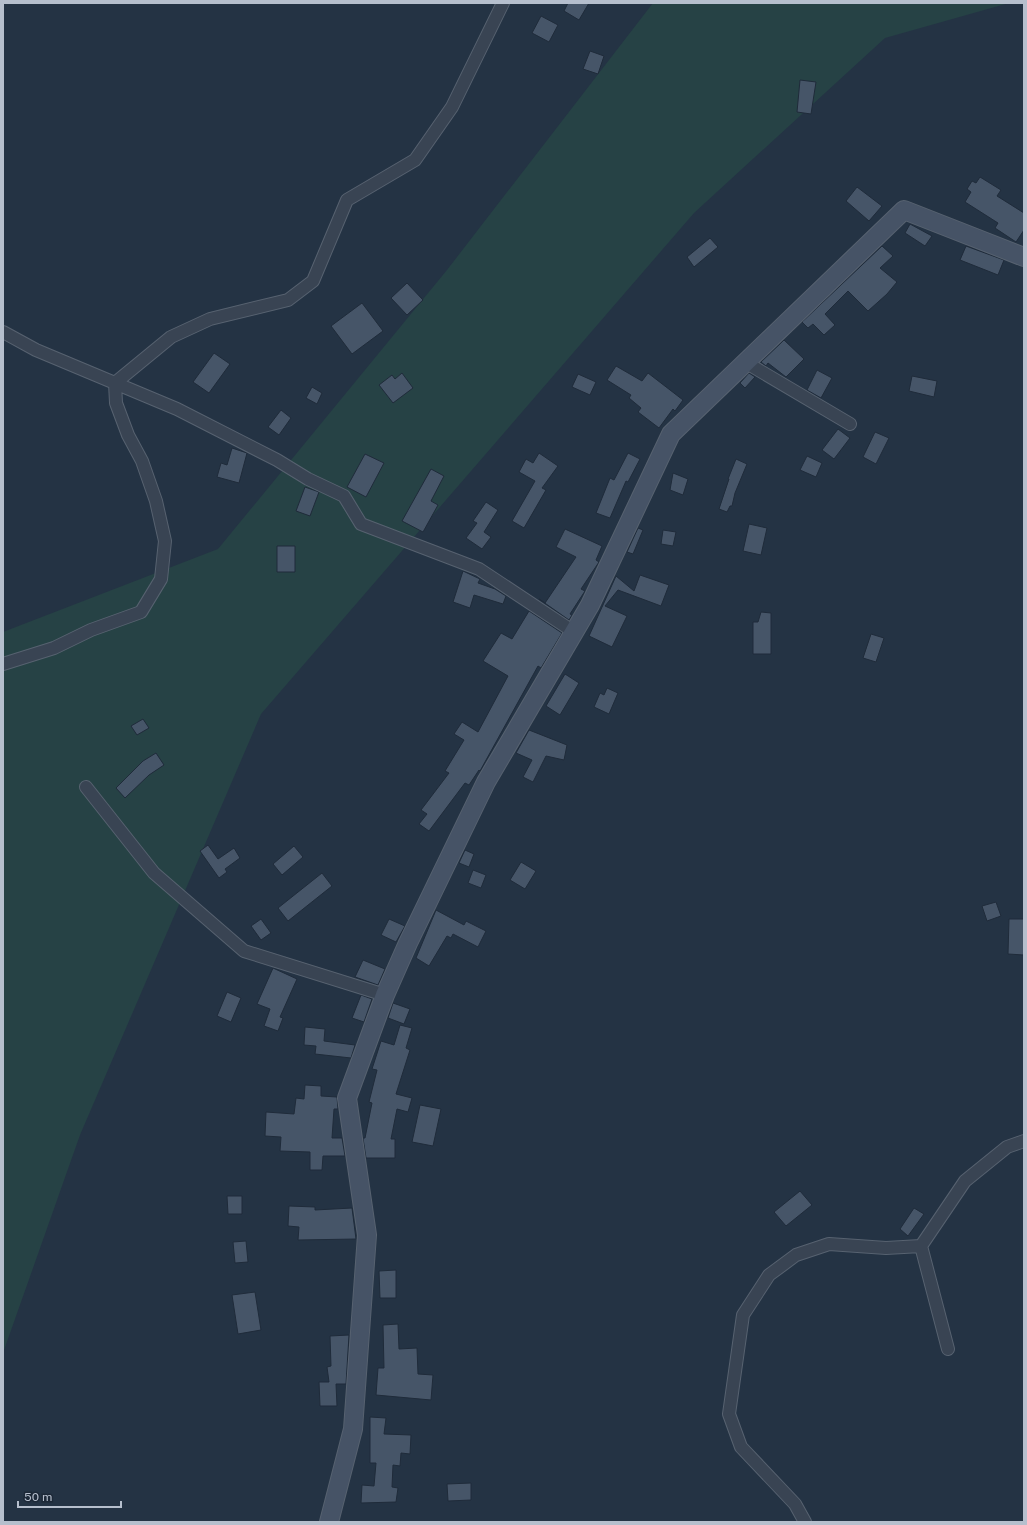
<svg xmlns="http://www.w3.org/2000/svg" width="1027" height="1525" viewBox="0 0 1027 1525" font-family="'Public Sans',sans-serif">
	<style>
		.green { fill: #264245 }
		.building { fill: #465568; stroke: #1f2b3a }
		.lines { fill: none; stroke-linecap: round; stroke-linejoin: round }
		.street-casing { stroke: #576270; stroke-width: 14 }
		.secondary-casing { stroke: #576270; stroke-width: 20 }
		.street { stroke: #394453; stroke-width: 12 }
		.secondary { stroke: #465366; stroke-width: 18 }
	</style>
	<rect width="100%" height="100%" fill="#243344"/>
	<path class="green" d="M653,3h356l-124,35 -191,175 -433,501 -181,421 -77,218v-721l215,-83 229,-279z"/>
	<path class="building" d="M568,3h21l-10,17 -15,-9z
		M541,16l17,9 -9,17 -17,-9z
		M590,51l14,5 -6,18 -15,-5z
		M800,80l16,2 -5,32 -14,-2z
		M980,177l21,13 -4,6 27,17v17l-8,12 -21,-14 3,-5 -33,-21 6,-10 -4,-3 5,-8 4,2z
		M857,187l25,19 -13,15 -23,-20z
		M910,224l22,12 -7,10 -20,-13z
		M710,238l8,9 -24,20 -7,-10z
		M882,246l11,10 -13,12 17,14 -10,12 -19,17 -20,-20 -23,23 10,11 -11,10 -11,-11 -5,4 -6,-6z
		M966,246l38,14 -6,15 -38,-15z
		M407,283l16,17 -16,15 -16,-17z
		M362,303l21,28 -31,23 -21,-28z
		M784,340l20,19 -18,18 -18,-14 -2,3 -5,-4z
		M214,353l16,11 -21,29 -16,-11z
		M616,366l26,15 6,-8 35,27 -8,11 -2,-2 -14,19 -21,-16 3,-4 -12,-10 2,-3 -24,-15z
		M817,370l15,8 -11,20 -14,-8z
		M402,373l11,15 -20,15 -14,-18 13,-10 3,4z
		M749,373l6,4 -10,11 -5,-5z
		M578,374l18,8 -6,13 -18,-8z
		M912,376l25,5 -3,16 -25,-6z
		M312,387l10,6 -5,11 -11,-6z
		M281,410l10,8 -12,17 -11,-8z
		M838,429l12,9 -16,21 -12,-9z
		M875,432l14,6 -13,26 -13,-7z
		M232,448l15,5 -8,30 -22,-6 4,-14 6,2z
		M539,453l19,13 -16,22 4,2 -22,38 -12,-7 23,-40 -16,-9 7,-13 7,4z
		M628,453l12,6 -12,23 -2,-1 -16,37 -14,-5 14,-35 4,2z
		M365,454l19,9 -18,34 -19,-10z
		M807,456l15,7 -6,14 -16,-7z
		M736,459l11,5 -12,29 -3,13h-2l-3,6 -8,-3 10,-30h-1z
		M431,469l13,7 -13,25 7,4 -15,27 -21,-11z
		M673,473l15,6 -5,16 -13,-5z
		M305,487l14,5 -9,24 -14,-5z
		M486,502l12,8 -14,22 7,5 -9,12 -16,-11 11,-15 -4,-2z
		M749,524l18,4 -6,27 -18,-4z
		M638,528l5,2 -10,24 -6,-2z
		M565,529l37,17 -6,14 3,2 -18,27 4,2 -15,23 2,1 -3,5 -30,-21 6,4 31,-46 -20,-10z
		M663,530l13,2 -3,14 -12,-2z
		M277,546h18v26h-18z
		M463,571l17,8 -2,4 17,6 11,7 -3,8 -29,-9 -4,13 -17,-6z
		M640,575l29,10 -8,21 -43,-16 -13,16 22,10 -15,31 -23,-11 27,-60 18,15z
		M529,611l33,22 -21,35 -3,-2 -58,105 -1,-1 -10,15 -4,-2 -36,48 -10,-7 8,-10 -6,-4 28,-37 -4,-2 19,-31 -10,-6 8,-12 16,10 30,-56 -25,-15 18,-28 11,6z
		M761,612l10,1v41h-18v-32h5z
		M871,634l13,4 -8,24 -13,-4z
		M565,674l14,9 -19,32 -14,-9z
		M607,688l11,5 -9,21 -15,-7 6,-14 4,2z
		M143,719l6,9 -12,7 -6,-9z
		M529,730l38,15 -3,15 -18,-4 -13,26 -10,-5 9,-17 -16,-7z
		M156,753l8,12 -15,10 -24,23 -9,-10 27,-27z
		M208,845l10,14 16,-11 6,10 -15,11 2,3 -8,6 -19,-27z
		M294,846l9,11 -21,18 -9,-11z
		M465,850l9,4 -5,13 -10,-4z
		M521,862l15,9 -11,18 -15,-9z
		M473,870l13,5 -5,13 -13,-5z
		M322,873l10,13 -44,35 -10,-13z
		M996,902l5,14 -14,5 -5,-15z
		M436,910l28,15 2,-4 20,10 -8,16 -25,-13 -2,4 -4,-2 -18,30 -13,-8z
		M261,919l10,14 -10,7 -10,-14z
		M389,919l16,7 -9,16 -15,-7z
		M1009,919h15v36l-16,-1z
		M363,960l22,9 -7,16 -23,-8z
		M273,968l24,11 -17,38 3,1 -5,13 -14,-5 6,-17 -13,-5z
		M227,992l14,6 -10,24 -14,-6z
		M361,995l11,4 -8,23 -12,-4z
		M393,1003l17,6 -6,15 -16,-6z
		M400,1025l12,3 -6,20 4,2 -14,44 16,4 -4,14 -11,-3 -6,30h4v19h-29l-3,-20h2l7,-35 -3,-1 8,-32 -5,-1 9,-28 13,4z
		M305,1027l20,2 -1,12 31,4 -4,13 -36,-4 1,-8 -12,-1z
		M305,1085l16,1v10l16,1 1,12h-4l-2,29h10l3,18h-22l-1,14h-12v-18l-30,-1 1,-14 -16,-1 1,-24 28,2 2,-16 8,1z
		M420,1105l21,4 -8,37 -21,-4z
		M800,1191l12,14 -26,21 -12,-14z
		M227,1196h15v18h-14z
		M289,1206l26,1v3l37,-2 4,31 -58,1 1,-13 -11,-1z
		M914,1208l10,6 -16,22 -8,-7z
		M246,1241l2,21 -13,1 -2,-21z
		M396,1270v28h-16l-1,-27z
		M255,1292l6,38 -23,4 -6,-39z
		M398,1324l1,25 18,-1 1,26 15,1 -2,25 -55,-5 2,-27h6l-1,-43z
		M349,1335l-3,49h-10l1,22h-17l-1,-24h10l-2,-15 4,-1 -1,-30z
		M370,1417l16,1 -2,16 27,1 -1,19 -9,-1 -1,13 -7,-1 -1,22 6,1 -2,14 -35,1 1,-18 12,1 2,-23h-6z
		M471,1483v17l-23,1 -1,-17z"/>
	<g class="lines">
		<defs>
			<path id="street" d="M3,332l33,18 141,59 100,51 31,19 36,17 17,28 118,45 95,63
				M745,362l105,62
				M3,664l51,-16 37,-18 50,-18 20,-33 4,-38 -9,-40 -14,-40 -14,-26 -12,-32 -1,-20 56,-46 39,-18 78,-19 25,-19 34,-81 68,-40 37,-53 51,-104
				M86,787l68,86 90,78 141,44
				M921,1246l27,103
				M805,1522l-10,-18 -54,-57 -12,-33 14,-99 26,-40 27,-20 33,-11 57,4 35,-2 44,-65 42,-34 17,-6"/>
			<path id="secondary" d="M329,1522l24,-93 14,-194 -20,-137 38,-103 23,-52 78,-161 104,-177 81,-171 233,-224 120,47"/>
		</defs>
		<use href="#street" class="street-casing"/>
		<use href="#secondary" class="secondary-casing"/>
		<use href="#street" class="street"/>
		<use href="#secondary" class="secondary"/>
	</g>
	<rect width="1027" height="1525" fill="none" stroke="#b6bfcd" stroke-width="8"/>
	<path d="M18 1501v6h103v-6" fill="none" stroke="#b6bfcd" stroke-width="2"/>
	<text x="24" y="1501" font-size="12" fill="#b6bfcd" stroke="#1d2938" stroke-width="3" paint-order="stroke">50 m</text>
</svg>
